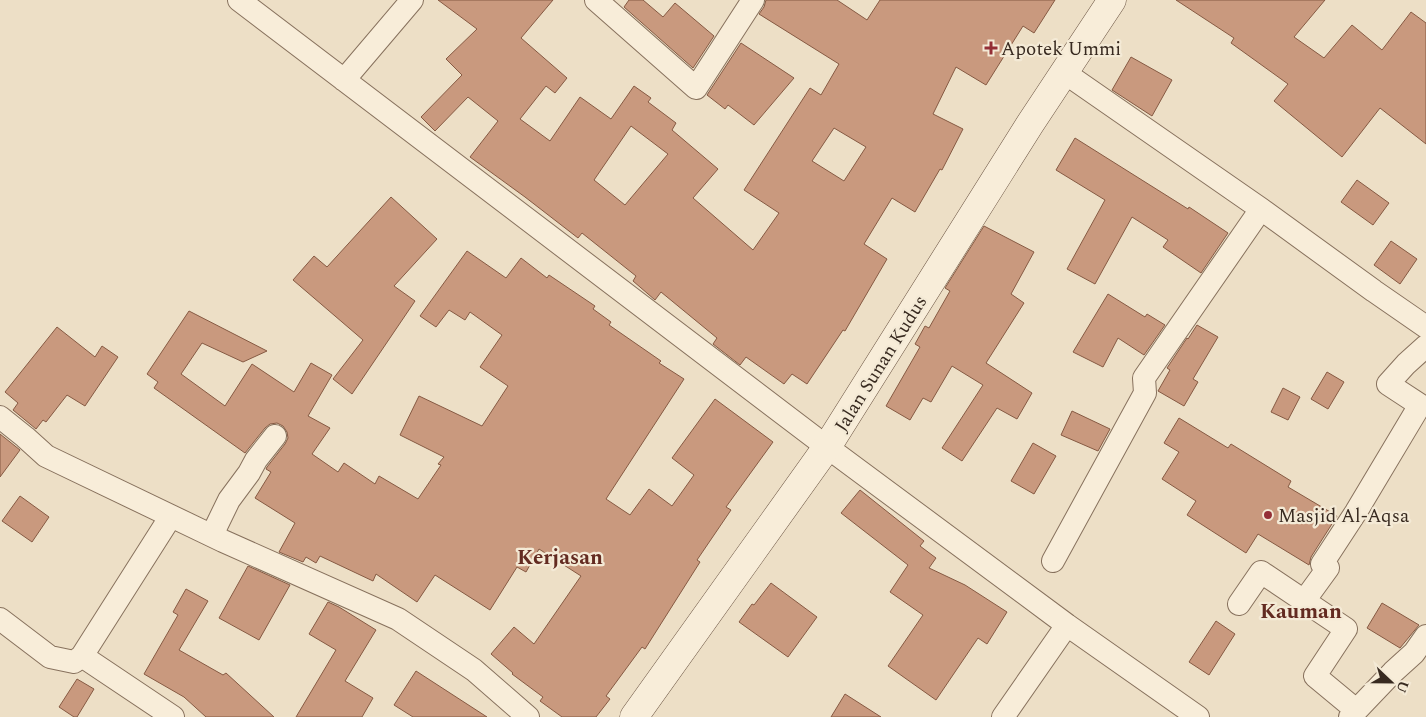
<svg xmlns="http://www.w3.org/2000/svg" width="1426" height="717" viewBox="0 0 1426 717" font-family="Spectral,serif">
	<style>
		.building { fill: #c9997e; stroke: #865a43; fill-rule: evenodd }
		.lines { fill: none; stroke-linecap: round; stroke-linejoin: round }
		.street-casing { stroke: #87715d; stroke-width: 24 }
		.secondary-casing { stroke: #695240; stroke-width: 29 }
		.street { stroke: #f8edd9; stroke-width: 22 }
		.secondary { stroke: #f8edd9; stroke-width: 28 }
		.poi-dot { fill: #942f36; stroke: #f4ead6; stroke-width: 2 }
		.labels { text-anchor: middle; stroke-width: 4.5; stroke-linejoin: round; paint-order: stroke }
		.poi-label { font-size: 19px; fill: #382a20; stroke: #f4ead6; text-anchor: start }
		.street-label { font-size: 19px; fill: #382a20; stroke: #f4ead6 }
		.quarter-label { font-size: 21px; font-weight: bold; fill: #632b21; stroke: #f4ead6 }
	</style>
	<rect width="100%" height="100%" fill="#eddfc6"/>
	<path class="building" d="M438,0h115l-32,38 46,40 -12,15 -9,-7 -26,33 30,22 30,-44 31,22 23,-33 17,12 -3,4 28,21 -4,7 46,39 -25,29 60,52 26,-37 -35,-23 66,-102 11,7 18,-31 -80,-50 5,-7 2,-7h71l30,20 13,-20h175l-21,33 -11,-7 -37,59 -30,-18 -23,47 30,15 -21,41 -2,-1 -25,43 -23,-14 -28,46 23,15 -42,72 -2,-1 -36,54 -15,-10 -8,10 -38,-27 -6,8 -27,-21 4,-6 -56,-46 -6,8 -22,-19 3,-5 -54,-43 -4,5 -53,-41 -55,-40 28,-36 -30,-24 -33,34 -14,-14 41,-42 -16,-16 31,-30zM631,126l37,28 -43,51 -31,-25zM834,128l32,19 -22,34 -32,-20z
		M629,0h14l20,17 12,-14 39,33 -21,32 -69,-61z
		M1176,0h149l-31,37 30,21 28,-33 30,25 29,-38 15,11v121l-46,-36 -38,49 -68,-56 14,-17 -57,-41 3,-5z
		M741,43l53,35 -40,47 -26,-20 -3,4 -18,-14z
		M1131,57l41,23 -20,36 -40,-26z
		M1075,138l113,71 1,-2 39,26 -27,40 -38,-26 5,-7 -36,-23 -37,67 -28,-15 38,-69 -49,-30z
		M1357,180l32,23 -16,22 -32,-23z
		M391,197l46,42 -43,47 21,15 -63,93 -19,-15 30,-39 -70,-60 21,-24 13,11z
		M984,226l50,26 -23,42 13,9 -38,60 46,30 -15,26 -20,-11 -35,53 -20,-13 41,-63 -31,-19 -21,36 -8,-4 -13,22 -24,-14 34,-59 -5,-3 10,-18 4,2 21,-37 -5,-3z
		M1391,241l26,18 -17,25 -26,-19z
		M467,251l39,27 15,-20 26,20 2,-3 46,31 -2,3 18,13 -2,3 52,36 -2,2 25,16 -78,120 24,16 19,-26 23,17 22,-31 -22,-17 43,-59 58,43 -47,65 5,3 -34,50 3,2 -55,87 -3,-2 -36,49 4,3 -14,18h-34l-22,-16 3,-4 -31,-23 1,-1 -22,-19 23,-27 20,17 47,-68 -42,-27 -13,23 -9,-5 -27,43 -55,-35 -18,27 -41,-28 -3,7 -53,-25 -4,7 -10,-6 -3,5 -24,-10 16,-29 -40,-25 16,-26 -5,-3 1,-2 18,-23 3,-6 -1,-6 -4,-6 -6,-3 -7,1 -5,4 -20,25 -91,-65 4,-6 -11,-8 42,-63 78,40 -24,11 -41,-19 -21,31 44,32 27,-42 42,28 17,-29 21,12 -24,41 22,12 -18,26 26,18 6,-9 31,21 4,-8 39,23 23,-34 -3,-1 6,-7 -44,-22 19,-39 63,30 26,-40 -28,-19 22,-32 -32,-23 -5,8 -16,-10 -13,17 -16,-11z
		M1108,294l37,23 2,-3 18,11 -21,30 -26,-17 -15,29 -30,-15z
		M1197,325l21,12 -25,42 5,3 -14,24 -26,-15 12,-21 -3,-2 20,-30 1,1z
		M57,327l38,30 7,-11 16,11 -33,49 -18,-11 -21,27 -3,-2 -7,9 -23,-19 5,-7 -13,-11z
		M1327,372l17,10 -16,27 -17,-10z
		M1283,388l17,9 -12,23 -17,-8z
		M1072,411l38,18 -12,22 -37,-16z
		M1179,418l49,30 3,-4 60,37 -3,6 49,29 -26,41 -2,8 -51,-31 -12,19 -59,-38 9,-14 -34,-22 17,-27 -15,-9z
		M0,434l20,16 -20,27z
		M1033,443l23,13 -22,38 -23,-13z
		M860,490l64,51 -4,5 16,12 -7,10 36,17 42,27 -20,32 -9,-6 -42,62 -48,-34 35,-51 -33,-23 18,-27 -67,-52z
		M20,496l29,21 -17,25 -30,-21z
		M248,566l42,19 -31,55 -40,-22z
		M771,583l46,34 -29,40 -49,-35 13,-18 2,1z
		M186,589l22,12 -29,49 44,25 3,-2 48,44h-68l-22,-20 -40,-23 34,-59 -5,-3z
		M328,602l11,5 37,23 -31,51 28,17 -11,19h-66l40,-67 -27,-16z
		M1382,603l37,22 -19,23 -33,-20z
		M1216,621l19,13 -26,41 -20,-13z
		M416,671l71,46h-74l-19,-12z
		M77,679l17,10 -17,28h-3l-15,-10z
		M845,694l36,23h-50z"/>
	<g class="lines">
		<defs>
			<path id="street" d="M239,0l588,447 240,178 131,92
				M596,0l100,88 57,-88
				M1065,73l196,136 113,82 52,36
				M344,80l68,-80
				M0,417l25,20 21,19 177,85 175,78 76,51 54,47
				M212,535l17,-35 20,-27 7,-13 19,-24
				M1053,561l92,-168 -1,-15 117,-169
				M1304,601l24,-33 -6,-4 34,-52 64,-107 -32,-21 18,-20 20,-18
				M1239,604l22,-32 85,57 -31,47 41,34
				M0,619l50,38 24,5 8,-6 89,-140
				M82,656l91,61
				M1003,717l64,-92
				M1350,717l43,-45 21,-19 12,-17"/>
			<path id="secondary" d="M634,717l193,-270 203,-323 82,-124"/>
		</defs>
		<use href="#street" class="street-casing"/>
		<use href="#secondary" class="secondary-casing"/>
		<use href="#street" class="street"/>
		<use href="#secondary" class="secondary"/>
	</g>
	<g class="poi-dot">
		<path d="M988.5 40.5h5v5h5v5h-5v5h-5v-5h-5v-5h5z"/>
		<circle cx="1268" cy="515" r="5"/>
	</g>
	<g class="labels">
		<g class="poi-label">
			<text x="1001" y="55">Apotek Ummi</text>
			<text x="1278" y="522">Masjid Al-Aqsa</text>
		</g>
		<g class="street-label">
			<text transform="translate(880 363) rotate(-58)" y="7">Jalan Sunan Kudus</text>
		</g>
		<g class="quarter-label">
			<text x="560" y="564">Kerjasan</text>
			<text x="1301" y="618">Kauman</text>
		</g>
	</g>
	<g transform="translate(1391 682) rotate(112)" stroke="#f4ead6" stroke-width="4" paint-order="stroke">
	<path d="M0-4L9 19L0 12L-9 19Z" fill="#382a20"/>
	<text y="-8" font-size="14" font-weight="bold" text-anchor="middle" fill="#382a20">U</text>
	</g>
</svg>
